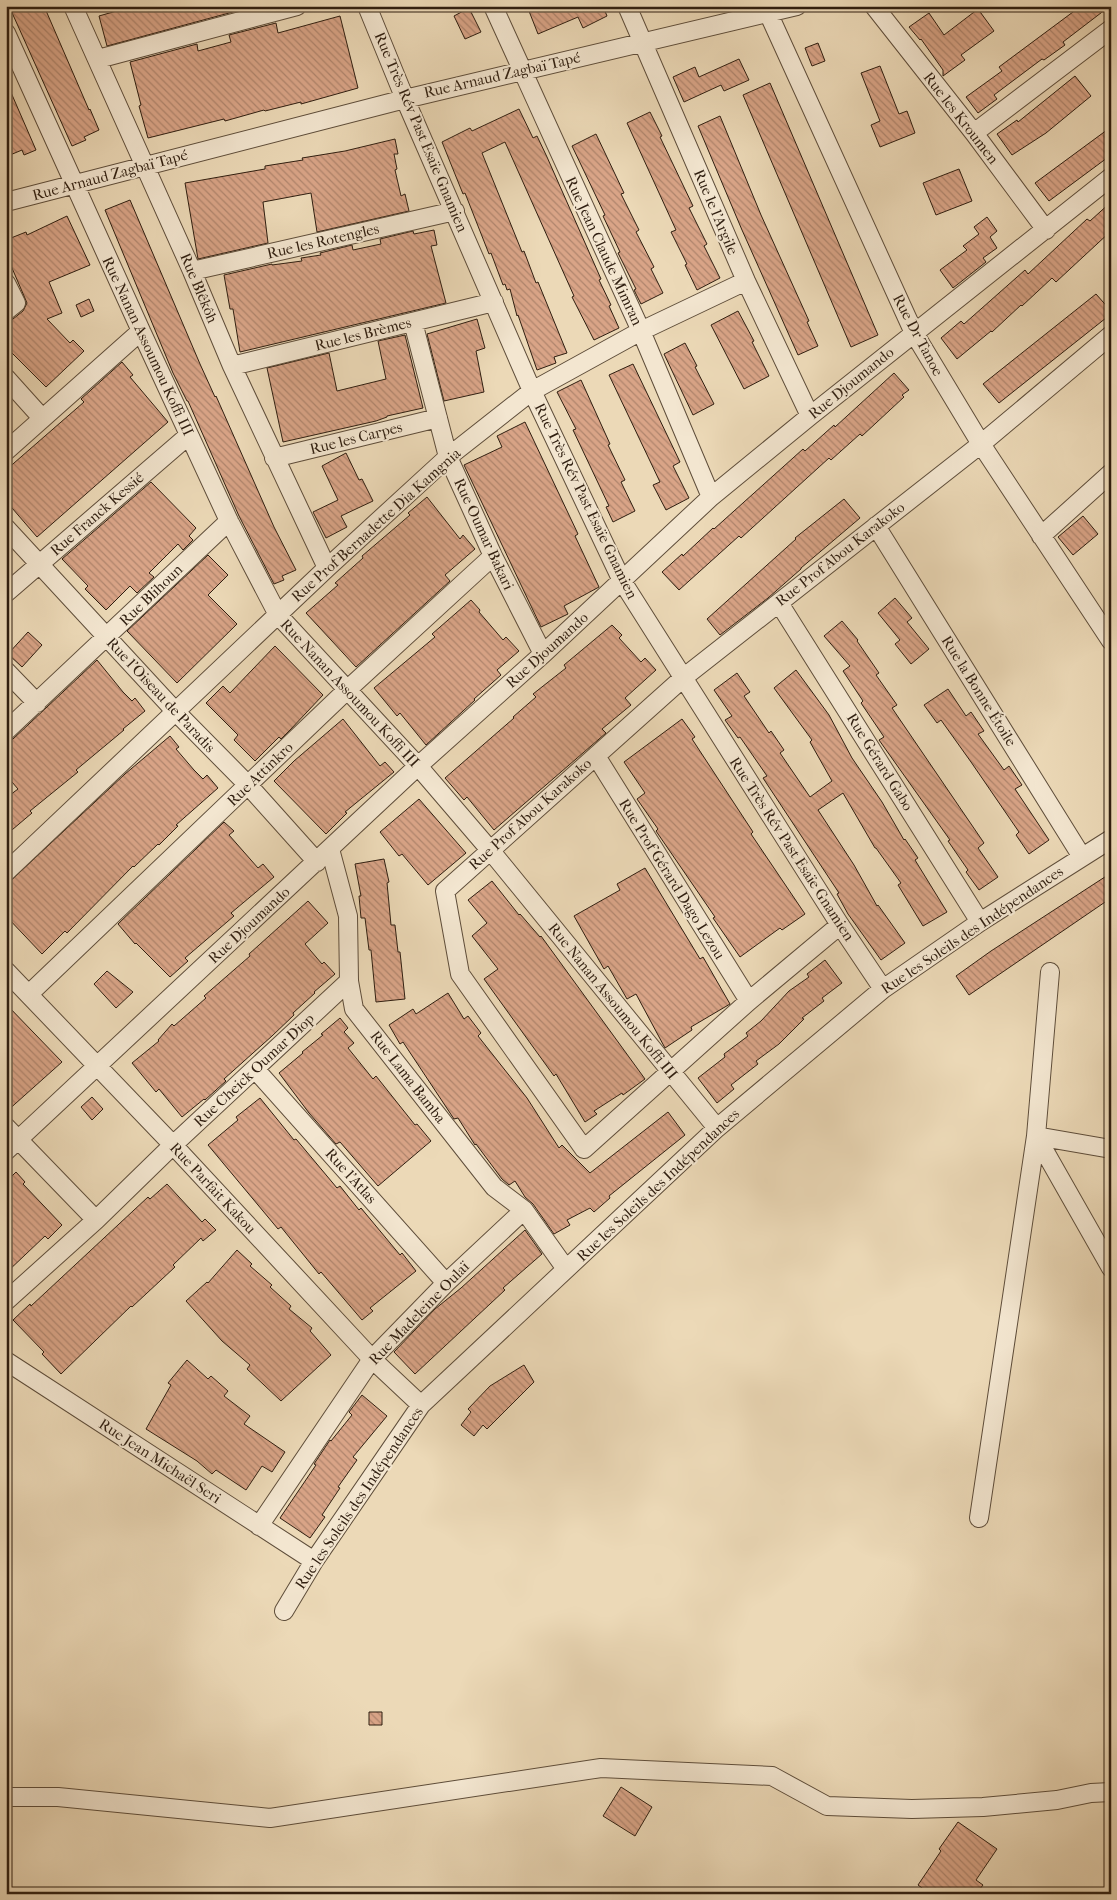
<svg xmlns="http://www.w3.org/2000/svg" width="1117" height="1900" viewBox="0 0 1117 1900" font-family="'IM FELL French Canon',serif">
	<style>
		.building { fill: url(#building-back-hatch); stroke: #2f1e10 }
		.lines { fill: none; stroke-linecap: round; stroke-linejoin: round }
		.minor-casing { stroke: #5e4d3a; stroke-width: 20 }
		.minor { stroke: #f3e6d0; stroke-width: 18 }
		.labels { text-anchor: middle; stroke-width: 4; stroke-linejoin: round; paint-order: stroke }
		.street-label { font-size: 15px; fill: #2f1e10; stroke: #f3e6d0 }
	</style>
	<defs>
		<pattern id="building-back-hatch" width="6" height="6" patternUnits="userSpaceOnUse" patternTransform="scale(1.25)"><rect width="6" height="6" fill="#d9a487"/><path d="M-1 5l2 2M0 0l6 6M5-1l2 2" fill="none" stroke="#b0856d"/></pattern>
	</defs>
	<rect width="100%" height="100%" fill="#ecd9b7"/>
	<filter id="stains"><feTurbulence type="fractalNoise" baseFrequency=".004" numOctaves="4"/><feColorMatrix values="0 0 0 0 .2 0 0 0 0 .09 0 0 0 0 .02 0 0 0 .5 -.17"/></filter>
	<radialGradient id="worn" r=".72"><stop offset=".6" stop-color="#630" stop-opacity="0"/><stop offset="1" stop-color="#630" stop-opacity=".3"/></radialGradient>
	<path class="building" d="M9,6h35l45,104 1,-1 9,21 -15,7 2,3 -14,6z
		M134,6h121l-148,40 -8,-30z
		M527,6h76l4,10 -24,12 -5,-11 -40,17z
		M1081,6h29l-47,36 2,3 -21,15 -2,-1 -48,36 3,4 -19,14 -12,-16 36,-26 -3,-4z
		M469,8l12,24 -16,7 -11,-23z
		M978,9l16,22 -33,24 4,5 -22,16v-6l-22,-31 -1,1 -11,-13 20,-14 15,22z
		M340,16l18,72 -57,16v-2l-36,9 -1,-1 -39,11 -1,-2 -76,19 -9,-32 2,-1 -11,-43 67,-18 1,7 33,-9 -2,-7 47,-12 2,10z
		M818,43l7,18 -13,5 -7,-18z
		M739,59l10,21 -25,11 -3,-6 -37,17 -11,-25 22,-10 4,10z
		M880,66l19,48 8,-3 8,22 -35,14 -9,-22 9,-4 -19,-48z
		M1075,76l16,20 -45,37 -34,22 -15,-21 20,-14 1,2z
		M6,81l30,69 -12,5 -2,-5 -12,5 -4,-9z
		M770,83l108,252 -27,12 -108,-252z
		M519,109l14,29 4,-2 10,21 54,122 -2,1 12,25 -2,1 10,22 -25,12 -22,-43 2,-1 -69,-154 -23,11 40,99 2,-1 12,32 2,-1 29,71 -13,4 2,6 -19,7 -19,-55 -1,1 -7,-27 -3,1 -2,-6 -2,1 -12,-32 -2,1 -24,-61 -2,1 -21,-52 28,-14 2,3z
		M650,112l12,24 -2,1 33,69 -4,2 18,36 -3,2 16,32 -23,12 -12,-25 2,-1 -16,-32 5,-2 -49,-107z
		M720,116l41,99 48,106 -2,1 11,24 -20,9 -56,-125 -44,-104z
		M1111,127v28l-62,46 -14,-18z
		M596,134l28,59 -3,1 18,36 -3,2 18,35 -3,2 12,24 -22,11 -7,-14 2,-1 -18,-36 2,-1 -17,-36 2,-1 -33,-69z
		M395,139l3,15h-4l3,15 -2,1 6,26 4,-2 4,17 -92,21 -6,-39 -48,9 5,41 -70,16 -13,-76 80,-14v-3l38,-6 -1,-2 43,-7z
		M959,169l13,32 -36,14 -13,-32z
		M130,200l70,164 15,33 1,-1 58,131 22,43 -14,6 2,4 -10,4 -35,-68 -51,-115h-1l-14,-28 -68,-163z
		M1111,202v29l-55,51 -4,-4 -30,28 -1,-1 -29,27 -1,-1 -34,28 -16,-21 20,-17 3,3 61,-54 3,4 59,-55 3,2z
		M67,216l23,49 -41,17 13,31 -15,6 23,24 3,-3 11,11 -38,36 -40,-40v-25l7,-3 10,-8 4,-8 -21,-49v-14l20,-8 1,3z
		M987,217l10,14 -7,6 7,11 -14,10 3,4 -33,26 -13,-18 27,-20 -4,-4 16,-12 -5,-7z
		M434,230l3,15 -6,1 15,57 -206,49 -7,-43h-3l-6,-34 48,-11v1l30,-4 -1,-3 20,-3 -1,-2 32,-8 1,5 28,-6 -1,-5 33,-8 1,3z
		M1096,294l15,17v3l-112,89 -16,-19z
		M89,299l5,12 -13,6 -5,-12z
		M738,311l16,30 -2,1 17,34 -25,13 -33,-64z
		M477,319l8,29 -9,3 8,41 -40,9 -17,-67z
		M405,335l18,73 -36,8v1l-11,4 -93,21 -16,-74 62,-15 8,38 49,-12 -8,-38z
		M685,343l12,23 -2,1 19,37 -21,11 -29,-61z
		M122,362l11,13 -3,2 38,45 -131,115 -31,-36v-31l78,-68 -3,-3z
		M633,364l47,98 -7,4 16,32 -23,12 -13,-25 7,-3 -51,-107z
		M894,373l15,17 -7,5 2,2 -42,39 -2,-2 -29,26 -2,-2 -88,80 -2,-2 -60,54 -17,-18 20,-18 1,2 30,-28 1,1 89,-80 2,2 29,-26 1,2z
		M581,380l29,64 -2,1 17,35 -4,2 14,29 -22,11 -7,-15 3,-1 -36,-76 3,-1 -19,-37z
		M525,422l53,112 -3,2 24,51 -35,19 4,8 -27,13 -77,-162 38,-18 -5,-11z
		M346,453l13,27 3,-1 11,22 -32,15 6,11 -21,11 -13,-26 25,-12 -16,-34z
		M151,482l45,46 -7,8 4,4 -10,10 -5,-6 -29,29 5,4 -17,16 -7,-7 -24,24 -21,-21 3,-3 -26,-27z
		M427,497l33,42 3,-4 12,14 -30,26 5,6 -94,86 -50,-54 32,-28 -3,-2 28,-25 -1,-2 48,-41 -2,-2z
		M844,499l16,19 -59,50v1l-33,29 -48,37 -13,-16 89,-80 -1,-1z
		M1083,516l15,18 -25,21 -15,-18z
		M208,555l20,20 -20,20 29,29 -60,59 -50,-52z
		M895,598l17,20 -5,4 22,27 -18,15 -16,-20 5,-4 -22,-27z
		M471,600l9,10 -1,2 24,28 3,-3 13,14 -22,19 4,5 -27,24 1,1 -49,45 -26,-32 -3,3 -23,-28 61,-51 -3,-3z
		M842,621l16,19 -1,1 22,32 -3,2 21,30 -5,3 92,135 -6,5 20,29 -19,13 -13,-18 2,-2 -20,-29 2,-1 -71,-100 5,-3 -23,-34 2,-2 -20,-30 7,-5 -26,-30z
		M612,625l10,10 -3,3 22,24 4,-4 11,12 -31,28 6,7 -29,24 4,4 -112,97 -27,-33 -3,3 -19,-22 69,-60 -1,-1 23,-20 -3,-3 33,-26 -2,-3z
		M28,632l14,13 -20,22 -14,-13z
		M275,646l48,49 -33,35 -9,9 -2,-2 -24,24 -21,-21 4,-5 -32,-32 17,-17 7,7z
		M97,660l26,32 9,9 3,-3 10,13 -22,18 1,1 -48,40 2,2 -48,39 2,2 -26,22v-37l12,-9 -12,-14v-34l7,-2z
		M796,670l33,45 23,43 30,44 22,38 1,-1 13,19 -3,2 32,52 -24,14 -25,-41 3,-2 -25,-35h-1l-32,-55 -25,17 36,55 23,41 1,-1 27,38 -24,17 -33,-46 -11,-20 2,-1 -76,-115 4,-2 -27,-39 -2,1 -13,-18 7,-4 -18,-26 23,-17 13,19 -6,4 25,37 2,-2 13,19 -4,3 30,44 22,-16 -22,-39 2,-2 -38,-52z
		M948,689l18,27 5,-4 13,19 -6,3 26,36 5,-4 13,19 -7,4 34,51 -20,14 -13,-19 3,-3 -48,-70 -30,-42 -4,3 -13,-18z
		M343,719l37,47 5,-4 9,10 -49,40 2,1 -21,21 -52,-53 20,-20z
		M682,719l13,18 -3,2 61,93 -2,2 54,80 -23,16 -2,-2 -40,29 -27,-39 2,-1 -59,-86 2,-2 -21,-30 8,-6 -21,-31z
		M170,736l9,11 -3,2 18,21 9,9 4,-4 11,13 -42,37 2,1 -19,19 -1,-1 -24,23 -1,-1 -66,67 -2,-2 -23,23 -36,-38v-31l119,-111z
		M419,799l47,54 -38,32 -26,-31 -3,2 -19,-24z
		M224,822l10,9 -5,4 29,33 5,-4 11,13 -43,36 3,3 -49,42 3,3 -18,16 -34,-34 -1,1 -17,-20z
		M384,859l5,23 -2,1 4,42h4l3,27h2l5,47 -29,3 -5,-52h-2l-4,-32h-4l-2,-22h2l-6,-32z
		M645,868l55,91 3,-2 27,47 -39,23 1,3 -27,18 -29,-54 -9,5 -19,-33 -4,3 -30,-53 46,-26 -3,-6z
		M1111,873v25l-142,97 -13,-19 35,-25z
		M492,881l27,34 1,-1 20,23 1,-1 104,143 -22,16 -1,-2 -28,18 3,3 -12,8 -29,-48 -2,2 -70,-97 14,-10 -26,-33 15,-13 -19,-23z
		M308,901l20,22 -23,21 17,20 2,-2 11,12 -21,18 1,1 -22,20 1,2 -22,21 -48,43 2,2 -21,19 -1,-1 -22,18 -23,-28 -3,3 -24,-29 27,-22 -1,-1 14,-16 2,2 32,-28 -2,-2 46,-40 -1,-2z
		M825,960l17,23 -20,15 2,3 -22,17 2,1 -25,25 -23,17 2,3 -27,21 3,4 -17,14 -19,-25 27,-21 -1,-3 24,-18 -2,-3 15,-12 28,-30 20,-14 -2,-3z
		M107,971l26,21 -17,16 -22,-24z
		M448,993l16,26 4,-3 13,17 -3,3 49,62 32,50 3,-3 28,28 78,-61 17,23 -76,61 1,2 -16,14 -4,-4 -23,12 3,5 -16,9 -21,-30 -8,-7 -10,-16 -6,4 -7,-6 -26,-35 -1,1 -17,-27 -4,1 -51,-77 -3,2 -11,-19 24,-16 3,5z
		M6,1004l56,58 -56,50z
		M340,1018l8,10 -4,4 10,11 -6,5 25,31 3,-3 39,49 2,-1 14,17 -53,45 -38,-44 -4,2 -27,-31 -30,-40 24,-20 -1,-1 21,-17 -2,-1z
		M92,1097l11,12 -11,11 -11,-13z
		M260,1098l34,42 2,-1 41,49 3,-2 19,24 2,-2 39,47 2,-2 14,18 -46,37 3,3 -11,9 -41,-48 -2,2 -38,-47 -3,2 -70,-84 30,-25 -2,-3z
		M16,1172l9,10 -2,2 39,41 -14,14 -3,-3 -39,37v-91z
		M167,1184l35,38 3,-3 11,11 -13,11 -2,-3 -28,27 2,2 -43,40 -1,-1 -70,68 -19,-20 2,-2 -31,-32 17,-16 1,2 117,-109 2,2z
		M525,1230l17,24 -39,34 2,2 -90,84 -21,-22 41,-43 26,-21z
		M237,1250l15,14 -2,2 22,19 -2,2 21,19 -2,3 23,19 -2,3 21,24 -50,46 -34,-32 3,-4 -28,-24 -36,-40 21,-19 1,1z
		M187,1360l21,19 3,-3 17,15 -4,5 26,20 -6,8 41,28 -13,20 -10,-6 -16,24 -30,-20 -4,4 -15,-13 -51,-32 25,-44 -3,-2z
		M524,1365l10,17 -47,47 -4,-4 -9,11 -13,-11 10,-13 -3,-3 22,-23z
		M362,1395l25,21 -34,41 4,3 -19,27 2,1 -18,27 3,2 -15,21 -30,-20 36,-53 -2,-1 16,-24 1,1 21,-26 -3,-3z
		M369,1712h13v13h-13z
		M621,1787l31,20 -17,29 -32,-20z
		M958,1822l39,27 -21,31 7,5 -7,9h-46l-12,-9 23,-34 -2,-2z"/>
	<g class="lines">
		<defs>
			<path id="minor" d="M73,6l119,265 40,95 95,202
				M367,6l38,93 127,292 90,190 218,344 43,64
				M493,6l148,325 70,166
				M627,6l119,275 64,135
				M765,6l149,327 67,111 130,197
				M874,6l100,127 72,97
				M6,33l135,298 88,190 49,94 140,151 72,84 227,278
				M98,59l199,-53
				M974,133l137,-104
				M6,202l399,-103 392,-93
				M192,271l263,-60
				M6,283l10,20 -10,8
				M413,322l35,135 45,99 50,98
				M232,366l262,-64
				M6,378l36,40
				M6,451l135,-120
				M274,458l164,-40
				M876,526l206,331
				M6,528l170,184 72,73 69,77
				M1041,536l70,-63
				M6,593l183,-158
				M779,603l201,319
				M6,671l31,32
				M6,731l223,-210
				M596,756l153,245
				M330,849l18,67 1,65 5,28 140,178 30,23 42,59
				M6,872l321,-304 121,-111 84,-66 109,-60 105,-50
				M840,925l-91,76 -165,148 -124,-175 -15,-83 238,-213 298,-234 130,-109
				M6,971l167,174 199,214 49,46
				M29,994l318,-304 146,-134
				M255,1069l191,214
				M6,1127l90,93
				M1036,1136l75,132
				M1036,1136l75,13
				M6,1151l412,-385 125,-112 168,-157 99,-81 301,-239
				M6,1301l90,-81 77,-75 176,-164
				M6,1361l308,200
				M979,1518l57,-382 14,-164
				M259,1526l113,-167 74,-76 78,-73
				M284,1611l30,-50 107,-156 296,-277 166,-139 97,-67 131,-83
				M6,1797h52l212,21 331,-50 171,8 55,30 85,3 71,-2 74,-7 34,-7 20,-1"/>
		</defs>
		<use href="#minor" class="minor-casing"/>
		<use href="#minor" class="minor"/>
	</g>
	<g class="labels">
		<g class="street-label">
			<text transform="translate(502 75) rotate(-13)" y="5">Rue Arnaud Zagbaï Tapé</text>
			<text transform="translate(961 118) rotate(52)" y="5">Rue les Kroumen</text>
			<text transform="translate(421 132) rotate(67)" y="5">Rue Très Rév Past Esaïe Gnamien</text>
			<text transform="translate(110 175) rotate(-15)" y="5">Rue Arnaud Zagbaï Tapé</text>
			<text transform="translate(716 212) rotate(67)" y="5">Rue le l'Argile</text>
			<text transform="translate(323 241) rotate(-13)" y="5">Rue les Rotengles</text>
			<text transform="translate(604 251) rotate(65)" y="5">Rue Jean Claude Mimran</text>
			<text transform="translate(199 288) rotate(67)" y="5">Rue Blêkôh</text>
			<text transform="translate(363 334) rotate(-14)" y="5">Rue les Brèmes</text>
			<text transform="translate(918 335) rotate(62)" y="5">Rue Dr Tanoe</text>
			<text transform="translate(148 346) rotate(65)" y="5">Rue Nanan Assoumou Koffi III</text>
			<text transform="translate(851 383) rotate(-39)" y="5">Rue Djoumando</text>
			<text transform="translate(356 438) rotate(-14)" y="5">Rue les Carpes</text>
			<text transform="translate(586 501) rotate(64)" y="5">Rue Très Rév Past Esaïe Gnamien</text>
			<text transform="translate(97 514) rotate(-41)" y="5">Rue Franck Kessié</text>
			<text transform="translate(376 525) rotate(-42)" y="5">Rue Prof Bernadette Dia Kamgnia</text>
			<text transform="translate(484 534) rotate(65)" y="5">Rue Oumar Bakari</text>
			<text transform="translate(840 554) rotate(-38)" y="5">Rue Prof Abou Karakoko</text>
			<text transform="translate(151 595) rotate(-44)" y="5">Rue Blihoun</text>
			<text transform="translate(547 650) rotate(-42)" y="5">Rue Djoumando</text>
			<text transform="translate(979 691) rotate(58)" y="5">Rue la Bonne Étoile</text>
			<text transform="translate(350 693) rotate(47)" y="5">Rue Nanan Assoumou Koffi III</text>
			<text transform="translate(161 695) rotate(47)" y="5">Rue l'Oiseau de Paradis</text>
			<text transform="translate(880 762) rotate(58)" y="5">Rue Gérard Gabo</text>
			<text transform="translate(260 774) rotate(-44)" y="5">Rue Attinkro</text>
			<text transform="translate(530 814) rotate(-42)" y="5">Rue Prof Abou Karakoko</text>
			<text transform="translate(792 849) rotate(57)" y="5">Rue Très Rév Past Esaïe Gnamien</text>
			<text transform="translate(672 879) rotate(58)" y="5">Rue Prof Gérard Dago Lezou</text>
			<text transform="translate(249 925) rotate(-43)" y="5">Rue Djoumando</text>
			<text transform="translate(972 930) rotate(-34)" y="5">Rue les Soleils des Indépendances</text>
			<text transform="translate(613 1001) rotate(51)" y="5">Rue Nanan Assoumou Koffi III</text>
			<text transform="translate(254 1070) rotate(-43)" y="5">Rue Cheick Oumar Diop</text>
			<text transform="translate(408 1077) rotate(52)" y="5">Rue Lama Bamba</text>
			<text transform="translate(351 1176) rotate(48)" y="5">Rue l'Atlas</text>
			<text transform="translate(658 1185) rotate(-43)" y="5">Rue les Soleils des Indépendances</text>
			<text transform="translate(213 1188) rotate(47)" y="5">Rue Parfait Kakou</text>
			<text transform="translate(419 1313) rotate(-46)" y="5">Rue Madeleine Oulaï</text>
			<text transform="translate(160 1461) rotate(33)" y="5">Rue Jean Michaël Seri</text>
			<text transform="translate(359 1498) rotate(-56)" y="5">Rue les Soleils des Indépendances</text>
		</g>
	</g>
	<rect width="1117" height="1900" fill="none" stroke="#ecd9b7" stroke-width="25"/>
	<rect x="8" y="8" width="1102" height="1885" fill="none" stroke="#2f1e10" stroke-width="2.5"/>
	<rect x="12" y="12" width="1092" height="1875" fill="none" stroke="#2f1e10"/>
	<rect width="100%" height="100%" filter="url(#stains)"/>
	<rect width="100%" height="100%" fill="url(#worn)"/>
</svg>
